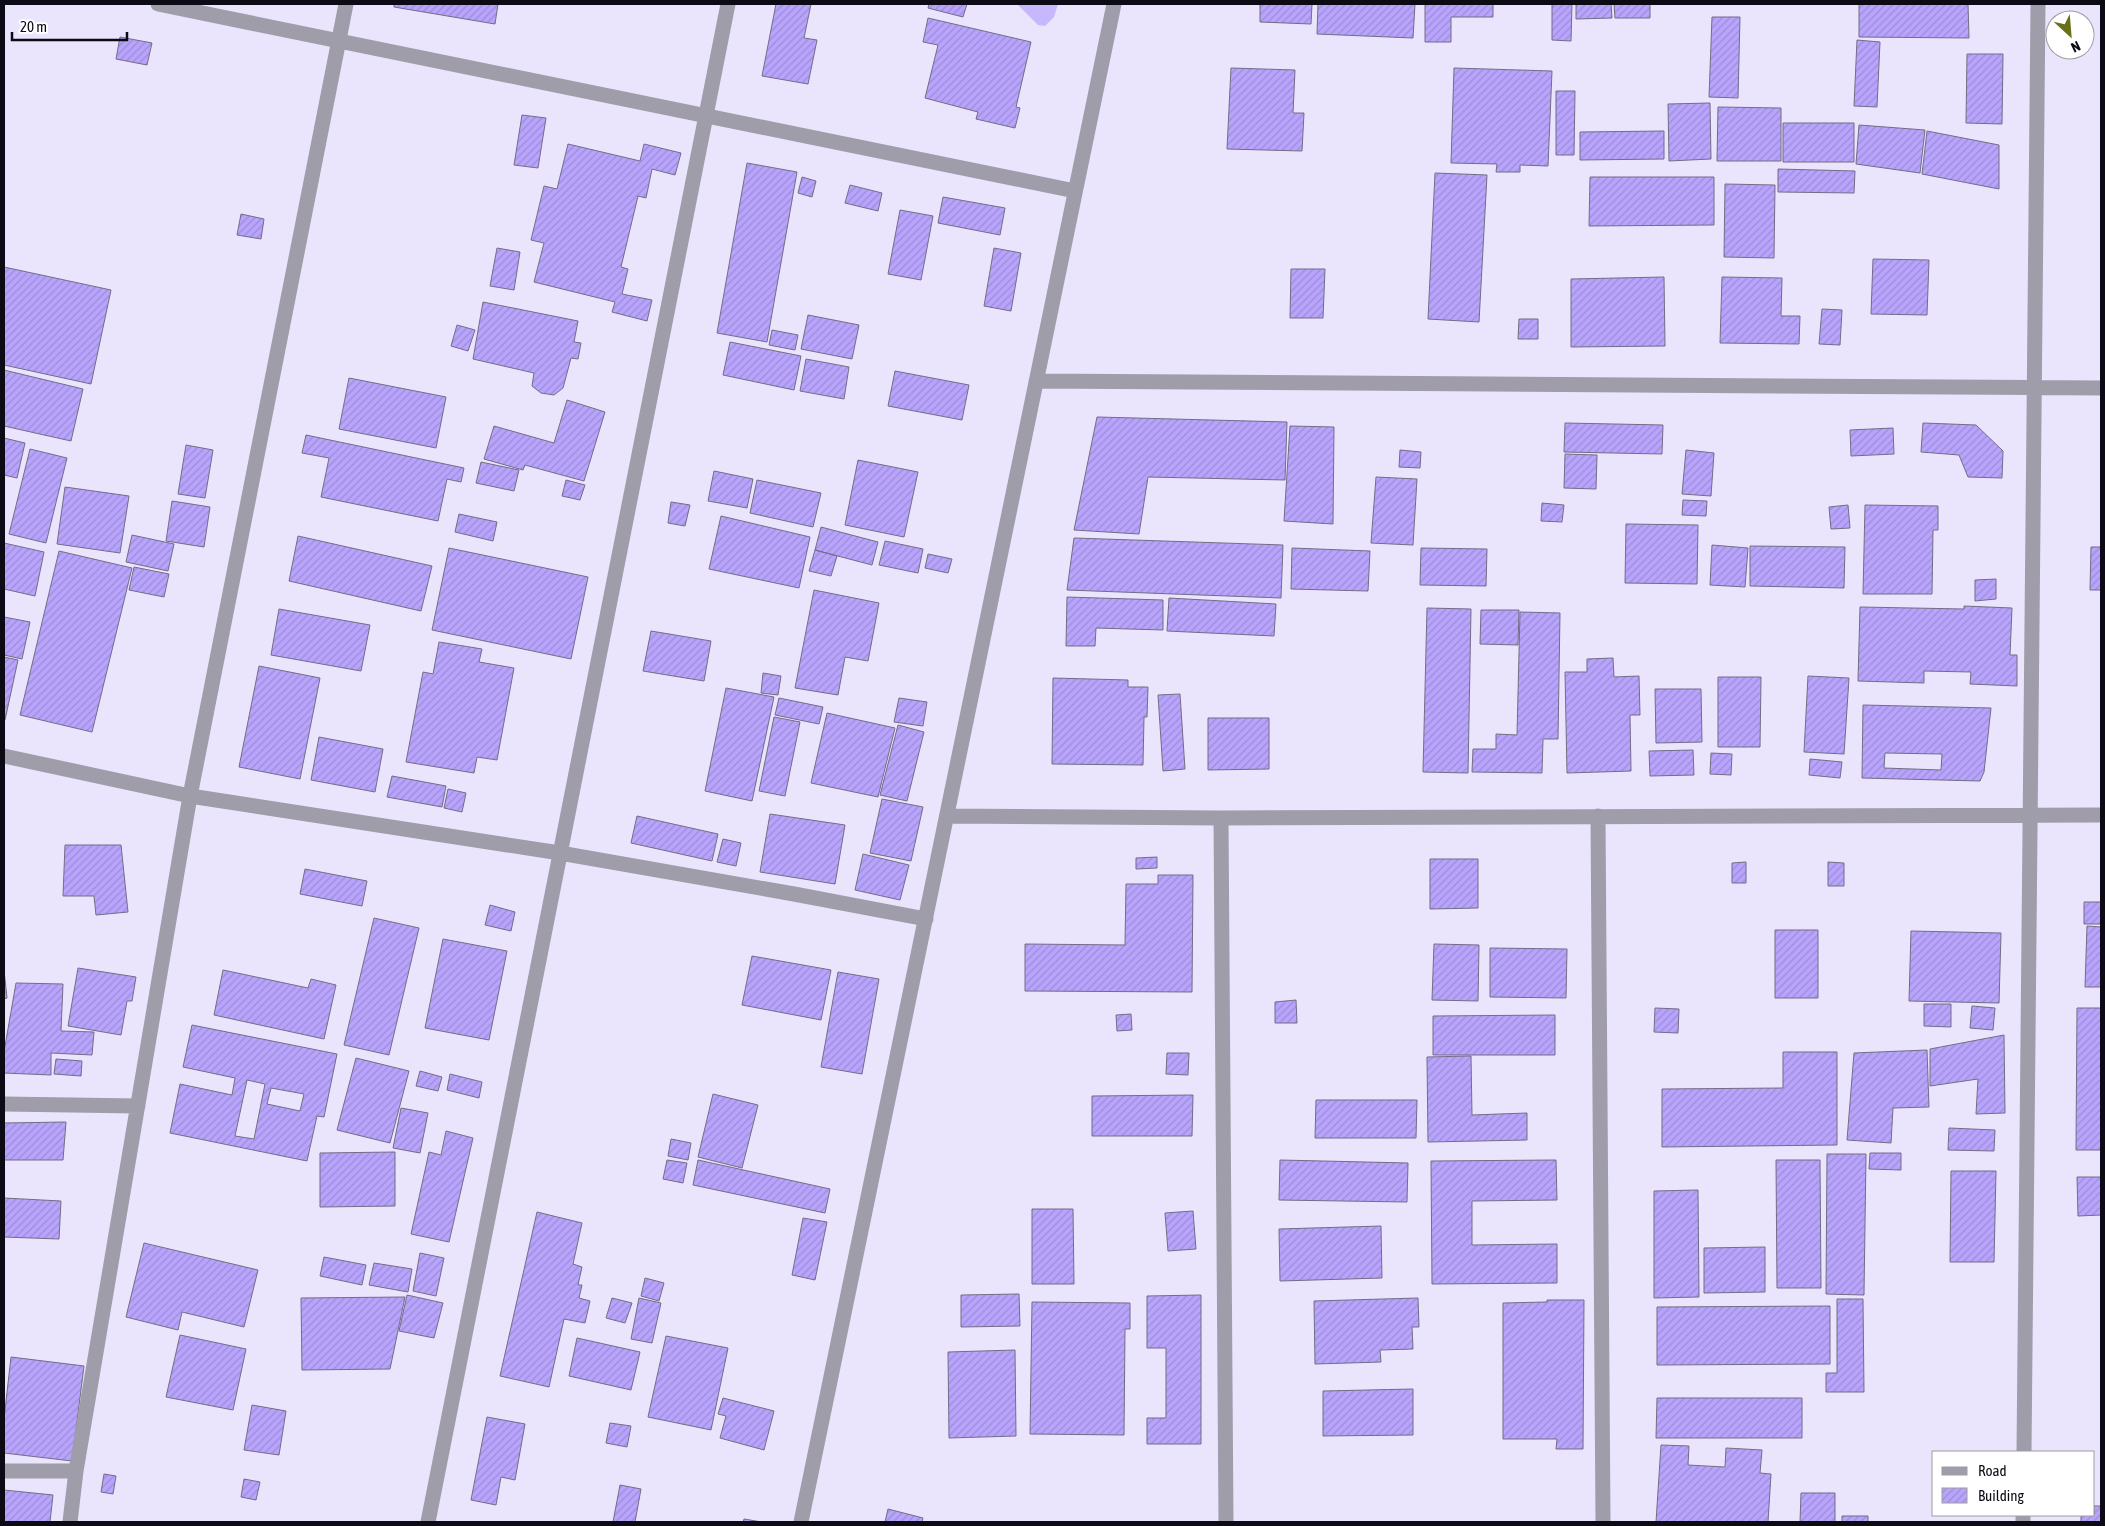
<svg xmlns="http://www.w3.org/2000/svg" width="2105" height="1526" viewBox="0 0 2105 1526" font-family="'Asap Condensed',sans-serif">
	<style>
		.water { fill: #c6b7fe }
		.building { fill: url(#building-hatch); stroke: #726d87; fill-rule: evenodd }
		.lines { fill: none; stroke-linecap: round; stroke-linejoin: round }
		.minor { stroke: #9f9daa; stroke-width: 15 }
	</style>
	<defs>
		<pattern id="building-hatch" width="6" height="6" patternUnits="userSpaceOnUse" patternTransform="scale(1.25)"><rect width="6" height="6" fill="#b8a4fc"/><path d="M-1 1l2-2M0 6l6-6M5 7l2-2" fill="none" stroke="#9d8cd7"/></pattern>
	</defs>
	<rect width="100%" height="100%" fill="#eae5fd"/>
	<path class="water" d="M1017,4h41l-4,13 -9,9 -7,-1z"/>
	<path class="building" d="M394,4h104l-3,20 -101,-17z
		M776,4h35l-7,34 13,2 -9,44 -46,-8z
		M929,4h38l-4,13 -35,-9z
		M1260,4h52l-1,20 -51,-2z
		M1318,4h97l-2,34 -96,-4z
		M1425,4h68v13h-42v25h-26z
		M1552,4h20l-1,37 -19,-1z
		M1576,4h35l1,14 -36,1z
		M1614,4h36v14h-35z
		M1859,4h109l1,34 -110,-1z
		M1712,17h28l-2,81 -29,-1z
		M928,18l103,24 -15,65 4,1 -5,20 -39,-9 2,-7 -53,-14 13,-53 -15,-3z
		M120,37l32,6 -5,22 -31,-6z
		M1857,40l23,2 -3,65 -23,-1z
		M1967,54h36l-1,70 -36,-1z
		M1231,68l64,2 -2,43h11l-2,38 -75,-2z
		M1454,68l98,3 -4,95 -28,-1v7h-24l1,-8 -46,-1z
		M1556,91h19l-1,64h-18z
		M1710,103l1,56 -42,2 -1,-57z
		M1718,107l63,1v53h-64z
		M522,115l24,3 -8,50 -24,-3z
		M1783,123h71v39h-71z
		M1859,125l66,5 -5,43 -64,-9z
		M1664,131v28l-84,1v-28z
		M1927,131l72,14v44l-77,-15z
		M568,144l72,17 4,-17 37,9 -6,22 -23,-6 -6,29 -8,-2 -17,71 7,2 -6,25 30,6 -5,21 -35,-9 3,-10 -81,-20 10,-39 -13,-3 13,-54 13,3z
		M747,163l50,9 -30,170 -50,-9z
		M1778,169l77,2 -1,22 -76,-1z
		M1435,173l52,2 -8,147 -51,-3z
		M802,177l14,4 -4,16 -14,-4z
		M1590,177h124v48l-125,1z
		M1725,184l50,1 -1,73 -50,-1z
		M850,185l32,8 -4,18 -33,-8z
		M943,197l62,11 -5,27 -62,-12z
		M900,210l33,6 -12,64 -33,-6z
		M241,214l23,5 -3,20 -24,-4z
		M497,248l23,4 -6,38 -24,-4z
		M994,248l27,5 -10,58 -27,-5z
		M1873,259l56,1 -2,55 -56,-1z
		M4,267l107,23 -20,94 -87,-19z
		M1291,269h34l-2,49h-33z
		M1664,277l1,69 -94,1v-68z
		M1722,277l60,1 -1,38h19l-1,28 -79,-1z
		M483,302l95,19 -4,21 7,1 -3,16 -7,-1 -8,30 -9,7 -13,-2 -9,-7 2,-13 -61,-14z
		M1822,309l20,1 -2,35 -21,-1z
		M808,315l51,10 -7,34 -51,-10z
		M1519,319h19v20h-20z
		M457,325l18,5 -7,21 -17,-5z
		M772,330l26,5 -3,15 -26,-5z
		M730,342l71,14 -7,34 -71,-15z
		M806,359l43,8 -5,32 -44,-8z
		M4,370l79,19 -12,52 -67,-15z
		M895,371l74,14 -7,35 -74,-14z
		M349,378l97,19 -10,51 -97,-19z
		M567,400l38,12 -21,69 -59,-16 -2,5 -39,-11 10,-33 60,17z
		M1097,417l190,5 -2,58 -137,-3 -9,57 -65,-4z
		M1565,423l98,2 -1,29 -98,-2z
		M1923,423l53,2 27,26 -1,27 -34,-1 -9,-22 -38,-3z
		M1290,426l44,1 -1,97 -49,-3z
		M1893,428l1,26 -43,2 -1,-26z
		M306,435l158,33 -3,14 -14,-3 -9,42 -117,-24 8,-39 -27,-5z
		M4,438l21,5 -8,35 -13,-3z
		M186,445l27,5 -8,48 -27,-4z
		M30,449l37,9 -21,85 -37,-9z
		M1400,450l21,2 -1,16 -21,-1z
		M1686,450l28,3 -3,43 -29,-2z
		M1565,454l32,1 -1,34 -32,-1z
		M858,460l60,12 -14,65 -59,-12z
		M481,462l38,8 -5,21 -38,-8z
		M714,471l39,8 -6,29 -39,-7z
		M1376,477l41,2 -4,66 -42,-2z
		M566,480l19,5 -5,15 -18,-4z
		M757,480l64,13 -8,34 -63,-14z
		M65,487l64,9 -9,57 -63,-9z
		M1683,500l24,1 -1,15 -24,-1z
		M172,501l38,6 -6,40 -38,-6z
		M671,502l19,3 -5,21 -17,-3z
		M1542,503l22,2 -2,17 -21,-1z
		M1848,505l2,23 -19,1 -2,-22z
		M1865,505l73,1v24h-5l-1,64h-69z
		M459,514l38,8 -4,19 -38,-9z
		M721,516l89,21 -11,51 -90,-19z
		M1626,524l72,1 -1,59 -72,-1z
		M821,527l57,15 -6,23 -57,-15z
		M132,535l42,9 -6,27 -42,-9z
		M298,536l134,30 -11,45 -132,-30z
		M1074,538l209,7 -2,53 -214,-8z
		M885,541l38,8 -5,24 -39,-8z
		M4,543l40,9 -9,44 -31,-7z
		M1712,545l36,3 -3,39 -35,-2z
		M1750,546l95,1 -1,41 -94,-2z
		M2091,547h10v43h-11z
		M449,548l139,29 -17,82 -139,-29z
		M1292,548l78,3 -2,40 -77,-2z
		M1421,548l66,1 -1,37 -66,-1z
		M815,550l22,6 -6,20 -22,-5z
		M59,551l73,17 -40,164 -72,-17z
		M928,554l24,5 -4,14 -23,-5z
		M134,567l35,7 -5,23 -35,-7z
		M1996,579v20l-21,2v-21z
		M814,590l65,13 -11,58 -23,-4 -7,38 -43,-7z
		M1067,597l96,3v30l-67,-2 -1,18h-29z
		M1169,598l107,6 -2,32 -107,-5z
		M1964,606l48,2 -2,47h7v31l-47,-2 1,-12 -47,-1v12l-66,-2 2,-74 104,2z
		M1427,608l44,1 -3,164 -45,-1z
		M279,609l91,16 -9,46 -90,-16z
		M1481,610h38l-1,35 -38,-1z
		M1520,612l40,1 -2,126h-15l-1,34 -70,-1 1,-23h23v-15l21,1z
		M4,617l26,5 -8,37 -18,-4z
		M651,631l60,10 -7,40 -61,-10z
		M439,642l43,7 -3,13 35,6 -17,92 -20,-3 -3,16 -68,-11 17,-90 10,2z
		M4,657l14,3 -13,60h-1z
		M1613,658l1,19 25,-1 1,39h-10l1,56 -64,2 -2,-101h22v-13z
		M259,666l61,12 -20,101 -61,-12z
		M763,673l18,3 -3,19 -17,-2z
		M1808,676l41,2 -5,76 -40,-2z
		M1718,677h43l-1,70h-42z
		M1053,678l75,2v7h20l-1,30h-3l-1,48 -91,-1z
		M726,688l48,9 -22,104 -47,-10z
		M1655,689h46l1,53 -46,1z
		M1180,694l5,75 -22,2 -5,-76z
		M779,698l44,9 -4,17 -44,-9z
		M899,698l28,4 -4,24 -29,-4z
		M1863,705l128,3 -7,64 -4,9 -118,-3zM1885,753l57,1 -1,16 -57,-2z
		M827,713l68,15 -17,69 -67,-14z
		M774,717l26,5 -15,74 -26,-5z
		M1208,718h61v51l-61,1z
		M898,725l26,7 -17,69 -27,-6z
		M319,737l64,12 -8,43 -64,-12z
		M1693,750l1,25 -44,1 -1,-25z
		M1711,753l21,1 -1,21 -21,-1z
		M1810,759l32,3 -2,16 -31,-3z
		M392,776l54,10 -4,21 -55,-10z
		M448,789l18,4 -4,19 -18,-4z
		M882,799l41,8 -12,54 -41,-8z
		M770,814l75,11 -10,59 -75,-12z
		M637,816l81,18 -6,27 -81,-18z
		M723,839l18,4 -5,23 -19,-4z
		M65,845h56l7,67 -32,3 -2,-19h-31z
		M863,854l46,11 -9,35 -45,-10z
		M1157,857v11l-21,1v-11z
		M1430,859h48v49l-48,1z
		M1746,862v21h-14v-20z
		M1828,862l16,1v23h-16z
		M305,869l62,12 -5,25 -62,-12z
		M1158,875h35l-1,117 -167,-1v-47l100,1 1,-61h32z
		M2084,902h17v22h-17z
		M490,905l25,7 -4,19 -26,-6z
		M374,918l45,10 -30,127 -45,-10z
		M2087,926l14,1v60h-16z
		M1775,930h43v68h-43z
		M1911,931l90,2 -2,70 -90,-2z
		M443,939l64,12 -18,89 -64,-12z
		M1434,944l45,1 -1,56 -46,-1z
		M1490,948l77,1 -1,49 -76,-1z
		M752,956l79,14 -10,50 -79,-15z
		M78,968l58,9 -4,24h-5l-6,34 -53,-9z
		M4,970l3,28 -3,1z
		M223,970l85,18 3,-9 25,6 -12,54 -110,-24z
		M838,972l41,7 -17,95 -41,-7z
		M16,983l47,1 -2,47 33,1 -2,23 -41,-2v22l-47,-2v-21z
		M1296,1000l1,23h-22v-21z
		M1924,1004h27v23l-27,-1z
		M1972,1006l23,2 -2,22 -23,-2z
		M1655,1008l24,1 -1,24 -24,-1z
		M2077,1008h24v142h-25z
		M1131,1014l1,16 -15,1 -1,-16z
		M1555,1015v40h-122v-39z
		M192,1025l145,29 -13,63 -7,-1 -10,45 -137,-28 10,-49 52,11 3,-17 -52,-11zM247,1080l18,4 -11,55 -19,-3zM271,1088l33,6 -4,17 -33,-7z
		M2004,1035l1,78 -29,1 2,-35 -48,7v-37z
		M1927,1050l2,57 -36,1 -2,35 -44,-3 7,-87z
		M1783,1052h54v93l-175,2v-58l121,-1z
		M1167,1053h22l-1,22 -22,-1z
		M1471,1056l1,59 55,-2v27l-99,2 -1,-85z
		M356,1058l53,13 -19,72 -53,-13z
		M56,1059l26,2 -1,15 -27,-2z
		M420,1071l22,6 -4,14 -22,-5z
		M450,1074l32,8 -3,16 -32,-8z
		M713,1094l45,11 -16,63 -44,-11z
		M1193,1095l-1,41h-100v-40z
		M1316,1100h101l-1,38h-101z
		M401,1108l27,5 -8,40 -27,-5z
		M66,1122l-3,38h-59v-37z
		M1949,1128l46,2 -1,21 -46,-1z
		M446,1131l27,7 -24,104 -38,-8 18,-82 12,3z
		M671,1139l20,4 -3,17 -20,-4z
		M395,1152v54l-75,1v-54z
		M1870,1153h31v17l-32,-1z
		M1827,1154h39l-2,141 -38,-1z
		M667,1160l20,3 -4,20 -20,-4z
		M698,1160l132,29 -5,24 -132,-28z
		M1280,1160l128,3 -1,39 -128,-2z
		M1556,1160l1,40 -85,1v44l85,-1v39l-125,1 -1,-123z
		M1776,1160h44l1,128h-44z
		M1951,1171h45l-2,91h-44z
		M2077,1177h24v38l-23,1z
		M1698,1190l1,107 -45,1v-107z
		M4,1198l57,3 -2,38 -55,-2z
		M1032,1209h41l1,75h-42z
		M1193,1211l3,38 -28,2 -3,-38z
		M537,1212l45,11 -9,41 9,3 -4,18h4l-3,13 11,3 -5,22 -21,-4 -15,68 -49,-11z
		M803,1218l24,4 -12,58 -23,-5z
		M1381,1226l1,52 -102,3 -1,-52z
		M144,1243l114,27 -14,57 -62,-15 -4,18 -52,-13z
		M1765,1247v45l-61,1v-45z
		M420,1253l24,5 -8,38 -23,-5z
		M324,1257l42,8 -4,20 -42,-9z
		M374,1263l38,6 -4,23 -39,-7z
		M645,1278l19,5 -5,18 -18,-5z
		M1019,1294l1,32 -59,1v-32z
		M407,1295l36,8 -9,35 -35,-7z
		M1201,1295v149h-54v-26h19v-70h-19v-52z
		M405,1297l-15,72 -88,1 -1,-72z
		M612,1298l20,5 -7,20 -19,-5z
		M639,1298l22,5 -9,40 -21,-4z
		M1418,1298l1,29h-7l1,22 -33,1 1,12 -66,2 -1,-63z
		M1837,1299h26l1,93h-38v-19h11z
		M1547,1300h37l-1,149h-27l1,-10h-54v-136l44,-1z
		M1032,1302l98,1v26h-5l-1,106 -94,-1z
		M1830,1306v58l-173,1v-58z
		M180,1335l66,14 -13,61 -67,-13z
		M666,1336l62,12 -17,82 -63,-13z
		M577,1338l63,14 -9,38 -62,-14z
		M1015,1350l1,86 -67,2 -1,-86z
		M11,1357l73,9 -12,95 -68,-8v-34z
		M1413,1389v46l-90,1v-45z
		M723,1398l51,13 -10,39 -44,-12 6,-22 -8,-2z
		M1657,1398h145v40h-146z
		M252,1405l34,6 -7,44 -35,-5z
		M487,1417l38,7 -10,56 -14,-3 -5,28 -25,-5z
		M610,1423l21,3 -4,21 -21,-4z
		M1661,1445l28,1 -1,19 37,2 1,-19 36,2 -2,23 11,1 -3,48h-112z
		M104,1474l12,2 -3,18 -12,-2z
		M244,1479l16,3 -4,18 -15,-3z
		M620,1485l21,4 -6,33h-22z
		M4,1490l49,5 -3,27h-46z
		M1801,1493h34v29h-35z
		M2094,1506h7v16h-20v-7h13z
		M888,1509l35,9 -1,4h-37z
		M1842,1516h26v6h-26z
		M744,1519l18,3h-19z"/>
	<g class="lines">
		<path class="minor" d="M158,4l917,187
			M1036,381l1065,7
			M4,756l186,40 370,57 234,41 132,25
			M947,816l274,2 880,-3
			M1598,816l5,706
			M1221,818l5,704
			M4,1104l134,2
			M2024,1452l14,-1448
			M4,1471h72
			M70,1522l6,-51 114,-675 156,-792
			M428,1522l300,-1518
			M801,1522l313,-1518
			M2023,1522v-7"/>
	</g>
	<rect width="2105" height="1526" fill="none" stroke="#0c0a14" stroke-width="10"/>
	<rect x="1932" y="1451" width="162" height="65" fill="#ffffff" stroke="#9e9da1"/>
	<rect x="1942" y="1467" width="25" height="8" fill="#9f9daa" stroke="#9e9da1"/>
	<text x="1978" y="1476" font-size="15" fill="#0c0a14">Road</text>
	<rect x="1942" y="1488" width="25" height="15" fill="url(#building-hatch)" stroke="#9e9da1"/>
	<text x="1978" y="1501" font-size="15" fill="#0c0a14">Building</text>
	<g transform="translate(2070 35) rotate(154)"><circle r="24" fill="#ffffff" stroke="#9e9da1"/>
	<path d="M0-4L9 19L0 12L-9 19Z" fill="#697016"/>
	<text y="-8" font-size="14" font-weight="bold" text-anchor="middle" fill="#0c0a14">N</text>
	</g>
	<path d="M12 32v8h115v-8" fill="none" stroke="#0c0a14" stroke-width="2.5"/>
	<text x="20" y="32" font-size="15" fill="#0c0a14" stroke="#ffffff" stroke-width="4" paint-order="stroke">20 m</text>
</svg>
